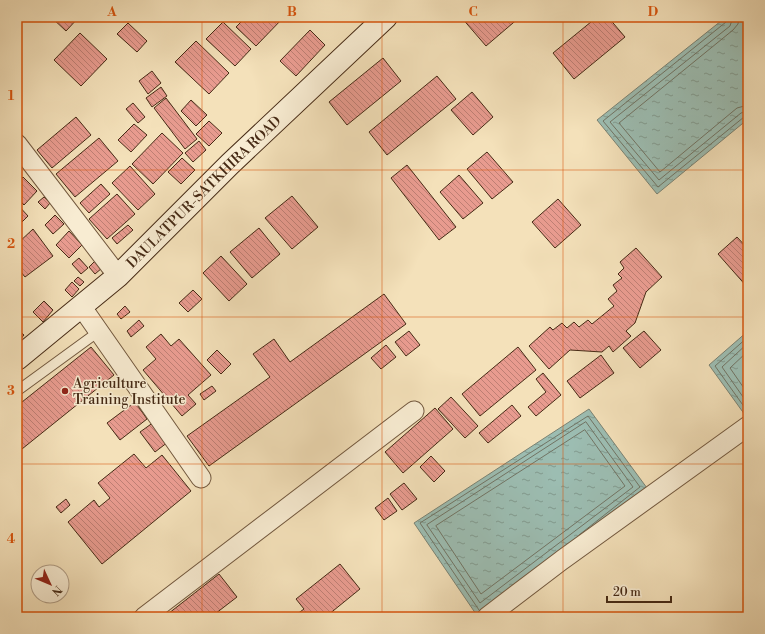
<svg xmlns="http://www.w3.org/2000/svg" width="765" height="634" viewBox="0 0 765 634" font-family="'Libre Bodoni',serif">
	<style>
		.water { fill: url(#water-ripples); stroke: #7a8273 }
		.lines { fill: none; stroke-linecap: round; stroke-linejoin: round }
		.shore { stroke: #717464; stroke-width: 1 }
		.building { fill: url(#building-back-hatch); stroke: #462a15 }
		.service-casing { stroke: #72583e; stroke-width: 11 }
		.minor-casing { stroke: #72583e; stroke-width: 21 }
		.secondary-casing { stroke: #462a15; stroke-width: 24 }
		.service { stroke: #f8ecd2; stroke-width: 9 }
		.minor { stroke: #f8ecd2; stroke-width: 19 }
		.secondary { stroke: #f8ecd2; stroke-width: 22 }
		.grid { fill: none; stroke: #d8540d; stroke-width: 1; stroke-opacity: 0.55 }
		.poi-dot { fill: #8f2418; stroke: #f8ecd2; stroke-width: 1.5 }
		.labels { text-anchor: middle; stroke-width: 3; stroke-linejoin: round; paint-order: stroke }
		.street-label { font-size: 14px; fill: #462a15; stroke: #f8ecd2 }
		.poi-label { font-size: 14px; fill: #462a15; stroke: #f8ecd2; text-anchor: start }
		.neatline { fill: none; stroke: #d8540d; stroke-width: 1.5 }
		.grid-label { font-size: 13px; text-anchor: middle; font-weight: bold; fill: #d8540d }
	</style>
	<defs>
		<pattern id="water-ripples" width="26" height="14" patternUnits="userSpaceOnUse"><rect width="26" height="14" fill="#9cbdb2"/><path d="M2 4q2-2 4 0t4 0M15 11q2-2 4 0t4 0" fill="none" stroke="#819a90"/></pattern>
		<pattern id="building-back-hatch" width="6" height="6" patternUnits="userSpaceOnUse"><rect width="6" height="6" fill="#e89b8f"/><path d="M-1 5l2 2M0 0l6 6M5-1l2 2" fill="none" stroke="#be7f74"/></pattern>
	</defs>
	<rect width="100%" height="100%" fill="#f4e1ba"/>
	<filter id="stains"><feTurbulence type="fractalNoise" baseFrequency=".005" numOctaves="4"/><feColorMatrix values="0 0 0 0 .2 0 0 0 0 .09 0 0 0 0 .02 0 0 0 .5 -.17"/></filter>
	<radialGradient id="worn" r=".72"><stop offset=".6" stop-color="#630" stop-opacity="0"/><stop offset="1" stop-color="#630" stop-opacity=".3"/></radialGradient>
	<path class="water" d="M726,17h22v102l-91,75 -60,-74z
		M748,331v81l-3,3 -36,-50z
		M589,409l58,79 -169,129 -64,-94z"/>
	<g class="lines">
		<path class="shore" d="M728,17l-2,5 -123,99 55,66 86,-70 4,-1
			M733,17l-3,9 -120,96 49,58 82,-67 7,-2
			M739,17l-1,7 -5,6 -114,93 41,49 77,-64 11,-3
			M748,337l-33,29 30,42 3,1
			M748,343l-26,24 26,37
			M748,351l-18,17 18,26
			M586,422l47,65 -153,116 -53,-78z
			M585,430l40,56 -144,108 -45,-68z
			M479,610l-59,-87 168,-107 52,71 -61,48"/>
	</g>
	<path class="building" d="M51,17h28l-13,14z
		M246,17h38l-28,29 -20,-19z
		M461,17h59l-34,29z
		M597,17h11l17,20 -51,42 -21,-26z
		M223,22l28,27 -16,17 -29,-27z
		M128,23l19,18 -10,11 -20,-18z
		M310,30l15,15 -29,31 -16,-15z
		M80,33l27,26 -26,27 -27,-26z
		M196,41l33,32 -20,21 -34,-32z
		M383,58l18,23 -54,44 -18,-23z
		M152,71l9,12 -13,11 -9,-13z
		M437,76l19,23 -69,56 -18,-23z
		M161,87l6,9 -15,11 -6,-9z
		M472,92l21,25 -20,18 -22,-25z
		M166,98l31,41 -12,10 -31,-41z
		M191,100l16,15 -11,11 -15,-15z
		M133,103l12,14 -7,6 -12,-14z
		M76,117l15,18 -39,33 -15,-18z
		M209,121l13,12 -13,13 -13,-12z
		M134,124l13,11 -16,17 -13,-12z
		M162,133l21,20 -30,31 -21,-20z
		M99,138l19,23 -43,36 -19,-23z
		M199,141l7,9 -13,12 -8,-9z
		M487,152l26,30 -21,17 -25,-30z
		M182,158l13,12 -14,14 -13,-12z
		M407,165l49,62 -17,13 -48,-62z
		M130,166l25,28 -17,16 -26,-27z
		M459,175l24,28 -20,16 -23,-27z
		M23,177l14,14 -13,14 -7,-7v-15z
		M101,184l9,10 -21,19 -9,-10z
		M117,194l18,20 -28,25 -18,-20z
		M292,196l26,31 -26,22 -27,-31z
		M44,197l6,6 -5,6 -7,-7z
		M558,199l23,26 -26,23 -23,-26z
		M17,204l11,12 -11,11z
		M55,215l9,9 -11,10 -8,-9z
		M128,225l5,5 -16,14 -5,-6z
		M259,228l21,26 -28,24 -22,-26z
		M33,229l20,27 -28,21 -8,-10v-23z
		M69,231l13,14 -13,13 -13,-13z
		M737,237l11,12v39l-30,-34z
		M636,248l26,29 -16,15 -11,31 -9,8 5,5 -18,16 -4,-6 -7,6 -32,-2 -21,19 -20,-23 21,-19 3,3 9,-7 5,5 7,-6 5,5 9,-7 4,4 22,-18 -6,-7 9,-8 -4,-6 9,-7 -4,-4 6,-6 -4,-6z
		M221,256l26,28 -18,17 -26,-28z
		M79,258l9,10 -7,6 -9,-10z
		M95,261l7,7 -7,6 -6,-7z
		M78,277l6,5 -4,4 -6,-5z
		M72,282l7,7 -7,8 -7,-7z
		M193,290l9,9 -14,13 -9,-9z
		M384,294l22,30 -197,142 -22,-30 83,-59 -17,-23 21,-15 16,23z
		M44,301l9,9 -10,12 -10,-10z
		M125,306l5,6 -9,7 -4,-5z
		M139,320l5,6 -13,11 -4,-6z
		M17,329l7,6 -7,8z
		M409,331l11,14 -14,11 -11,-14z
		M644,331l17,19 -21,18 -17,-20z
		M161,334l10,12 8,-7 32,36 -23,20 8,9 -14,12 -39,-46 13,-11 -10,-12z
		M386,345l10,12 -15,12 -10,-11z
		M91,347l23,28 -97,78v-47z
		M518,347l18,23 -56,46 -18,-22z
		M217,350l14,14 -10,10 -14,-14z
		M601,355l13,18 -34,25 -13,-17z
		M543,373l18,22 -25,21 -8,-9 18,-15 -10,-13z
		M212,386l4,5 -12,9 -4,-6z
		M451,397l27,29 -13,12 -27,-29z
		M135,402l12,17 -27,21 -13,-17z
		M512,405l9,11 -33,27 -9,-10z
		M435,408l18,21 -50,44 -18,-21z
		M154,422l14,20 -13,10 -15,-20z
		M134,454l12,14 16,-13 29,36 -89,73 -34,-42 26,-22 5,7 11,-9 -12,-15z
		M431,456l14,15 -11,11 -14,-15z
		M404,483l13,16 -15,11 -12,-16z
		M388,498l9,13 -13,9 -9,-12z
		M66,499l4,6 -9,8 -5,-6z
		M340,564l20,25 -32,26 1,2h-36l11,-8 -8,-10z
		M219,574l18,23 -26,20h-47z"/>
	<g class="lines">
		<defs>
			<path id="service" d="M17,391l81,-59"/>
			<path id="minor" d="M17,144l101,132
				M81,306l120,172
				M144,617l270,-206
				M487,617l75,-57 186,-134"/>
			<g id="secondary">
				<path id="s1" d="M17,359l101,-83 112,-112 156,-147"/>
			</g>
		</defs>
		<use href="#service" class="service-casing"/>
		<use href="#minor" class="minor-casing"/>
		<use href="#secondary" class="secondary-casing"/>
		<use href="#service" class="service"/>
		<use href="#minor" class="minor"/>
		<use href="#secondary" class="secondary"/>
	</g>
	<path class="grid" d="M202,17v600M382,17v600M563,17v600M17,170h731M17,317h731M17,464h731"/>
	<circle class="poi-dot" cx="65" cy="391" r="4"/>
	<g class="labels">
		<g class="street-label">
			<text dy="5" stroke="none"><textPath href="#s1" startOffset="251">DAULATPUR-SATKHIRA ROAD</textPath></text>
		</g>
		<g class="poi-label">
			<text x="73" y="388">Agriculture<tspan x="73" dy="16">Training Institute</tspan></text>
		</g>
	</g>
	<rect width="765" height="634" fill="none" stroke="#f4e1ba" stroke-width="44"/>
	<g transform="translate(50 584) rotate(134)"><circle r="19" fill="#f8ecd2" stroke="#b19e86"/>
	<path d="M0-3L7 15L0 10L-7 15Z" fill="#8f2418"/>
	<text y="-6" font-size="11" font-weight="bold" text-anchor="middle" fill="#462a15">N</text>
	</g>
	<path d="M607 596v6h64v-6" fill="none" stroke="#462a15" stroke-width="2"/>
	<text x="613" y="596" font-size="12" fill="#462a15" stroke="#f8ecd2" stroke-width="3" paint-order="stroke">20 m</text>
	<rect x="22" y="22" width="721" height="590" class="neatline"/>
	<g class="grid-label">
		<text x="112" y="16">A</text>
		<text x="292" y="16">B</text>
		<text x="473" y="16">C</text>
		<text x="653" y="16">D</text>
		<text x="11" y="100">1</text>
		<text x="11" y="248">2</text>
		<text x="11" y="395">3</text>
		<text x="11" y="543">4</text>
	</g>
	<rect width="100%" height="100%" filter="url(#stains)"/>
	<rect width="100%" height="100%" fill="url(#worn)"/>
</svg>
